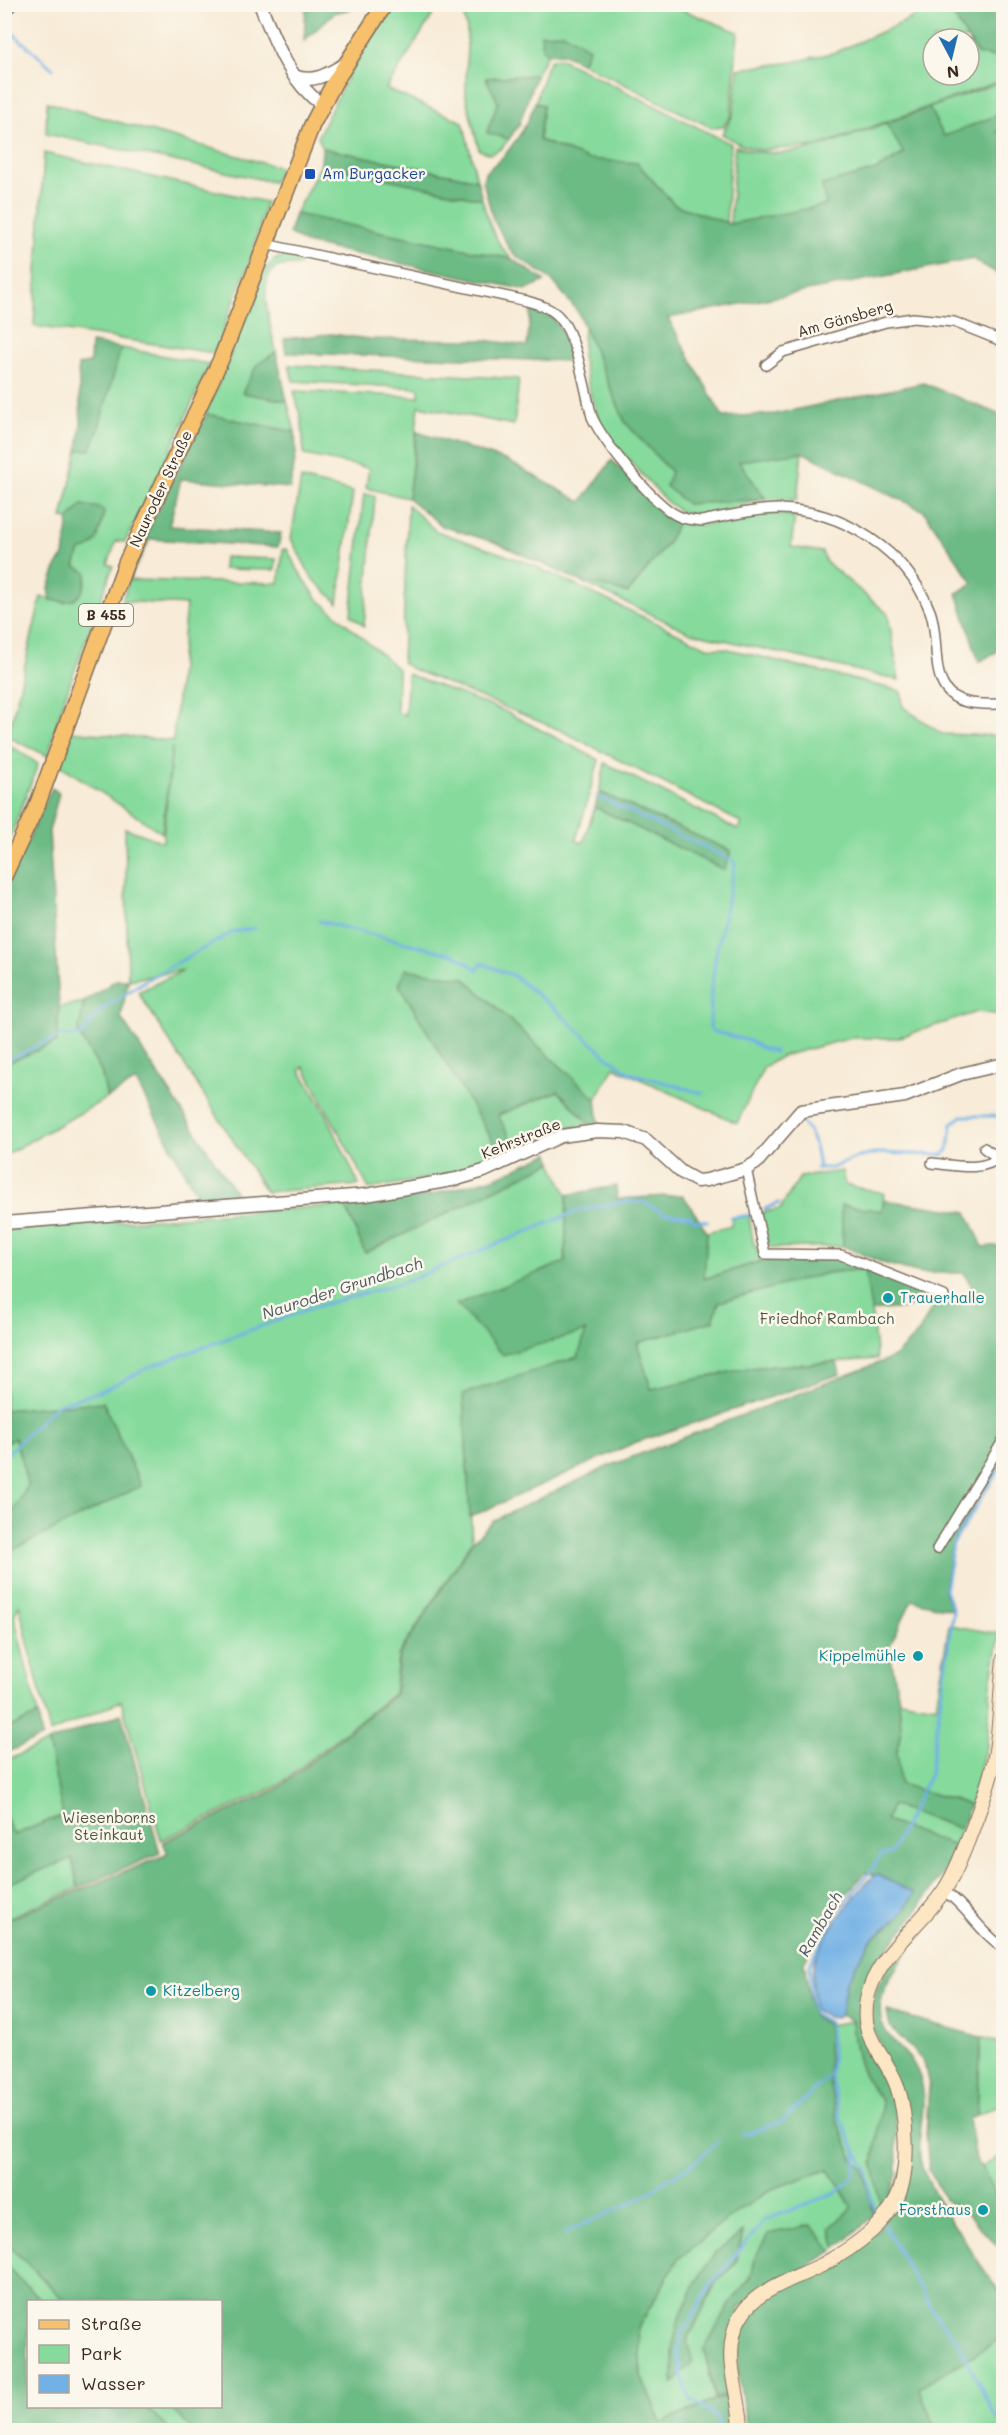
<svg xmlns="http://www.w3.org/2000/svg" width="1008" height="2435" viewBox="0 0 1008 2435" font-family="Mali,sans-serif">
	<style>
		.green { fill: #86da9c; stroke: #60825d; stroke-width: 1.5; fill-rule: evenodd }
		.forest { fill: #6cba84; stroke: #547251; stroke-width: 1.5 }
		.water { fill: #72b1e5; stroke: #566e82; stroke-width: 1.5 }
		.lines { fill: none; stroke-linecap: round; stroke-linejoin: round }
		.stream { stroke: #72b1e5; stroke-width: 3 }
		.minor-casing { stroke: #7d6e5f; stroke-width: 12 }
		.tertiary-casing { stroke: #7d6e5f; stroke-width: 15 }
		.secondary-casing { stroke: #7d6e5f; stroke-width: 16 }
		.primary-casing { stroke: #7d6e5f; stroke-width: 18 }
		.minor { stroke: #fff; stroke-width: 9 }
		.tertiary { stroke: #fff; stroke-width: 12 }
		.secondary { stroke: #fce6c4; stroke-width: 14 }
		.primary { stroke: #f7c06c; stroke-width: 15 }
		.transit-dot { fill: #1a4fb4; stroke: #fbf7ec; stroke-width: 2 }
		.culture-dot { fill: #0f9aa8; stroke: #fbf7ec; stroke-width: 2 }
		.labels { text-anchor: middle; stroke-width: 5; stroke-linejoin: round; paint-order: stroke }
		.shield { fill: #fbf7ec; stroke: #75685c; stroke-width: 1.5 }
		.shield-label { font-size: 14px; font-weight: bold; fill: #3b2a1e }
		.transit-label { font-size: 15px; fill: #164399; stroke: #fbf7ec; text-anchor: start }
		.street-label { font-size: 15px; fill: #3b2a1e; stroke: #fbf7ec }
		.culture-label { font-size: 15px; fill: #0d838f; stroke: #fbf7ec; text-anchor: start }
		.park-label { font-size: 15px; fill: #4e563e; stroke: #fbf7ec }
		.water-label { font-size: 16px; font-style: italic; fill: #4e5964; stroke: #fbf7ec }
	</style>
	<rect width="100%" height="100%" fill="#fbf7ec"/>
	<filter id="ink" filterUnits="userSpaceOnUse"><feTurbulence type="fractalNoise" baseFrequency=".0167" numOctaves="2"/><feDisplacementMap in="SourceGraphic" scale="12" xChannelSelector="R" yChannelSelector="G"/><feConvolveMatrix kernelMatrix="1 2 1 2 8 2 1 2 1" color-interpolation-filters="sRGB"/></filter>
	<filter id="wash" filterUnits="userSpaceOnUse"><feTurbulence type="fractalNoise" baseFrequency=".008" numOctaves="4" result="noise"/><feDisplacementMap in="SourceGraphic" scale="24" xChannelSelector="R" yChannelSelector="G"/><feGaussianBlur stdDeviation="1.35" result="paint"/><feColorMatrix in="noise" values="0 0 0 0 0 0 0 0 0 0 0 0 0 0 0 0 0 1.4 0 .05"/><feComposite in="paint" operator="in"/></filter>
	<g filter="url(#wash)">
		<rect width="100%" height="100%" fill="#f8ebd7"/>
		<path class="green" d="M394,5h45l-53,84 77,33 14,58 -155,-32 -4,-12 31,-62z
			M462,5h208l68,27 -7,84 -8,11 -11,1 -130,-65 7,-15 -47,-14v14l5,6 -11,21 -50,3 12,24 -11,30 22,7 -8,10 -11,5 -11,-4 -13,-52 1,-68z
			M932,5h15l21,34h-35v36h36v-34l8,13 26,4v22l-185,66 -57,4 -20,-5 -19,-11 11,-19 5,-46 56,-7 42,-10 72,-32z
			M559,58l172,86 -5,79 -51,-18 -38,-42 -50,-4 -48,-19 4,-35 -8,-2 12,-38 5,-6z
			M1003,81v32l-59,24 -15,-29z
			M47,102l234,66 -8,14 -227,-48z
			M886,123l18,30 -28,17 -54,15 5,20 -97,19 5,-78c52,19 102,-5 151,-23z
			M44,153l222,49 -15,56 -37,95 -180,-27z
			M321,165l161,34c6,22 13,44 30,60l-217,-45z
			M285,256l16,3 -1,6c-9,0 -20,-1 -27,5 -16,15 -1,62 3,82l-19,13 -14,27 44,9 8,31 -89,-18 60,-145 8,-9z
			M584,326l41,96 47,50 93,26 -27,-37 64,-9 -5,48 -32,-1 -50,14 -19,2 -15,-3 -15,-11 -58,-64 -8,-14 -9,-27 -9,-39z
			M121,348l88,16 -34,77 -50,101 -9,-1 -8,23 5,2 -51,139 -14,51 -40,-19 33,-140 24,6 22,-29 -12,-8 5,-16 2,-45 -13,14 -7,-1 16,-68h12l7,-16z
			M289,365l230,14 -5,46 -95,-19 -11,92 -42,-10 3,-20 -65,-13 -2,-32 -8,-32 125,6v-9l-126,-7z
			M301,479l52,13 -15,111 -26,-25 -21,-39z
			M364,494l11,2 -11,130 -13,-11z
			M408,505l28,26 92,32 179,84 21,2 173,42 2,16 39,27 61,2v279l-26,-3 -80,26h-46l-69,18 -18,11 -27,56 -123,-56 -18,32 -132,-121 37,177 9,-15 -12,-25 60,-24 32,33 -30,5 -17,6 -41,21 -61,20 -72,13 -65,-122 -4,3 26,43 33,72 -93,7 -128,-200 46,-22 -56,10 -3,-152 38,14 9,-95 -10,86 -102,-68 11,-34 102,10 13,-136 -64,-4 7,-21 150,3 4,-34h4l9,18 20,30 82,72 -1,43 8,3 3,-41 96,37 95,49 -23,80 7,3 12,-36 129,63 7,-19 -132,-59 6,-29 133,67 4,-7 -182,-93 -150,-62 -8,-6z
			M769,514l26,1 -4,32 31,5 4,10 62,52 11,66 -210,-48 -114,-53 53,14 39,-49 11,-23 24,4z
			M224,557l52,2 -1,11 -52,-1z
			M13,747l25,17 -33,87v-87z
			M84,1002l-6,31 23,38 6,27 -102,57v-91l52,-22 2,-35z
			M552,1162l15,33 -2,67 -108,43 130,25 -9,27 -115,37 9,147 -74,114 -4,38 -117,93 -116,54 -40,-139 -71,32 -31,-128 -5,11 24,99 -33,14 -1,-175 137,-68 -38,-84 -98,8v-180l340,-25 20,48z
			M842,1171l3,14 39,8 -2,18 -41,-6 2,41 -69,2 -5,-2 -10,-33 21,-4 20,-32z
			M749,1215l4,26 9,20 -59,18 4,-47 24,-6 1,-7z
			M866,1269l11,90 -129,9 -97,22 -14,-47 76,-22 6,-19 108,-29z
			M15,1438l13,47 -15,27h-8v-69z
			M949,1625l51,9 -9,50 -4,59 -17,62 -70,-21 -3,-32 4,-23 -2,-29 37,6z
			M48,1742l15,73 -49,20 -9,-18v-56z
			M892,1805l69,24 -7,17 -68,-25z
			M72,1858l6,30 -73,31v-34z
			M852,2021c3,33 7,55 30,80l-9,64 8,42 -7,8 -11,-47 -9,-7 -16,-38 -9,-41 -1,-57z
			M981,2037l22,7v59l-26,12z
			M1003,2154v54l-10,-17 -11,-24z
			M829,2169l23,39 -22,20 7,20 -4,3 -23,-26 -55,33 -4,19 -21,27 -26,45 11,51 -54,23 -20,-48 -3,-47 40,-69 57,-46 37,-24zM743,2233l-7,30 -20,19 -29,60 -8,-23 17,-37 19,-29z
			M4,2241l61,60h-23l-37,-37z
			M1003,2337v93h-67l-18,-42z
			M146,2407h23l24,23h-23z"/>
		<path class="forest" d="M306,5v-1l62,1 -34,8 -30,28z
			M947,5h56v53l-26,-4z
			M564,33l25,15 -7,15 -20,-10 -15,1 -5,-6 -1,-14z
			M536,75l-17,50 -10,14 -22,-6 11,-31 -12,-24z
			M535,103l8,2 -4,35 48,19 50,4 38,42 55,19 96,-19 -4,-20 54,-15 28,-16 -18,-31 43,-15 15,28 59,-23v16l-6,3 7,1 -1,144 -30,-18 -305,59 55,99 52,-3 148,-31 80,33v232l-24,14 -22,-69 16,-10 -49,-72 -122,-59 -63,9 26,38 -78,5 -21,-18 5,-14 -46,-50 -47,-110 -26,-32 -40,-27 -19,-34 -10,-38 2,-8 20,-18 14,-19 8,-13z
			M322,148l155,32 5,19 -161,-34z
			M295,214l217,45 33,22 -19,9 -221,-47 -16,-10z
			M531,311l21,6 9,13 9,31 -284,-8 -2,-14 47,-5 38,5 115,1 43,6z
			M91,343l30,5 -24,86 -7,16h-12l3,-26 -3,-59 12,-2z
			M276,352l11,49 -45,-8 15,-28z
			M206,414l89,18 1,22 -6,34 -109,-9 -12,47 112,7 -3,14 -128,-8 -21,41 17,-45z
			M417,432l91,29 73,41 31,-42c20,21 40,48 66,61l-11,23 -39,49 -53,-14 -78,-36 -55,-17 -34,-28z
			M82,505l18,3 4,4c-4,15 -4,38 -24,38l-5,16 12,7c-3,25 -12,32 -36,27l-2,-12 8,-23 7,-9 5,-37z
			M52,788l7,5 -10,38 10,176 -2,35 -52,22 -1,-172z
			M599,792l132,59 -7,19 -129,-63z
			M405,969l59,9 132,121 3,25h-9l-32,-33 -60,24 13,25 -9,16 -103,-171z
			M116,980h12l-7,38 117,178 -39,3 -63,-118 -29,17 -6,-27 -23,-38 6,-31z
			M550,1153l2,9 -187,91 -20,-48 82,-9 67,-18z
			M616,1186l1,13 66,-4 24,37 -3,47 58,-18 77,-5 80,33 2,10 -2,5 -15,4 -33,3 -6,-42 -38,4 -108,29 -6,19 -76,22 14,46 97,-21 89,-6 3,12 -206,69 -164,74 -7,-123 115,-37 8,-26 -83,24 -46,-51 108,-42 2,-67z
			M884,1200l83,12 16,35 20,-2v218l-24,33 -27,48 -8,47 8,19 -40,-10 -23,47 10,53 2,29 -4,23 3,32 70,21 -9,24 -69,-24 -6,16 68,25 -7,21 -35,51 -35,44 -11,23 4,65 16,28 10,33 1,62 -7,22 -9,12 -8,-42 9,-64c-23,-25 -27,-47 -30,-80l-11,-6 5,-33 14,-24 11,-18 19,-15 23,-32 -47,-21 -34,38 -28,52 8,53 16,10 1,57 9,41 16,38 9,7 11,47 -37,33 -7,-20 22,-21 -23,-38 -57,20 -37,24 -57,46 -40,69 3,48 20,47 70,-29 6,36h-544l-24,-23 51,-1v-104l-155,-1 -60,-60 -1,-320 164,-67 -5,-12 114,-53 118,-95 4,-39 73,-113 22,-22 115,-54 285,-109 25,-25 14,-26 38,-10v-11l-8,-12h-42l-38,-10 -40,-17 -2,-41 41,6z
			M103,1402l38,84 -136,68v-42h8l15,-27 -13,-47 -10,5v-33z
			M121,1714l39,139 -82,35 -6,-30 -67,27v-68l9,18 49,-20 -15,-73z
			M38,1715l4,22 -37,16v-24z
			M918,1930l2,1c-17,30 -59,72 -30,106 15,18 24,21 31,44 8,26 -9,64 3,91 16,35 39,66 60,98 6,8 18,21 19,31 2,11 0,25 0,36l-84,51 17,42h-189l-9,-56v-30l10,-29 22,-19 108,-66 32,-80 -28,-102 -9,-20 -1,-20 5,-20 10,-20z
			M887,2011l94,26 -4,78 -8,3 7,42 6,7 11,24 10,17v44l-35,-37 -22,-14 -17,-31 -3,-35 3,-49 -5,-24 -34,-36z
			M811,2225l22,26 -93,56 -10,86 -14,6 -12,-50 26,-45 21,-27 4,-19 13,-24z
			M743,2232l-7,31 -20,19 -29,60 6,20 -20,22v-40l6,-25 17,-37 19,-29z
			M4,2264l38,37 -14,1v104l118,1 24,23h-165z"/>
		<path class="water" d="M876,1874l38,19 -12,21 -31,26 -11,18 -14,24 -5,33 -5,3 -8,-1 -13,-7c0,-13 -4,-30 -2,-42 7,-31 40,-73 63,-94z"/>
		<g class="lines">
			<path class="stream" d="M8,29l45,40
				M597,796l137,65 1,3 -19,90 -5,36 -1,38 2,3 38,10 11,7 14,4
				M319,921l136,34 23,15 3,-7 33,13 41,33 50,46 25,18 72,20
				M4,1062l57,-27 20,1 21,-27 46,-30 85,-47 22,-4
				M800,1120c14,15 16,28 19,47
				M816,1168h16l23,-10 24,-5 64,2 5,-5 4,-26 10,-8h42
				M765,1209l14,-6
				M731,1218l20,-3
				M4,1457l52,-52 51,-16 42,-22 165,-60 88,-24 178,-73 40,-8h23l21,11 26,3 5,5h12
				M743,2135l40,-14 47,-47
				M879,2219l-8,-21 -5,-31 -10,-15 -16,-34 -10,-44 2,-26 -3,-25 -16,-10 -4,-47 29,-56 30,-35 13,-20 10,-2 39,-79 23,-164 -8,-20 8,-46 51,-82
				M883,2224l52,90 23,28 37,74 9,9
				M564,2233l67,-30 63,-40 23,-21
				M719,2430l-1,-11 -28,-20 -8,-22 -4,-25 6,-22 28,-47 53,-63 72,-28 16,-15 3,-11v-14"/>
		</g>
	</g>
	<g filter="url(#ink)">
		<g class="lines">
			<defs>
				<path id="minor" d="M265,244l262,57c12,4 25,7 33,17 17,19 25,73 32,99 12,26 55,78 79,95 10,7 20,8 31,9 25,-5 52,-12 77,-12 64,1 128,42 151,102 9,23 2,58 15,77 13,19 38,16 59,16
					M766,365l17,-13 103,-30 27,-4 41,4 50,20
					M984,1148l7,5 13,3
					M932,1163c20,2 53,10 68,-7
					M746,1169l19,85 76,1 103,41
					M937,1549l67,-110
					M944,1891c23,15 36,42 60,57"/>
				<path id="tertiary" d="M260,4c15,37 29,77 62,101
					M4,10l7,-6
					M294,76c19,8 34,-2 51,-12
					M4,1223l362,-28 91,-16 27,-8 77,-35 36,-5 27,1 22,8 35,32 16,9 10,-1 39,-11 10,-6 45,-52 104,-15 56,-22 43,-10"/>
				<path id="secondary" d="M741,2430c0,-31 -15,-62 -8,-94 9,-45 56,-54 91,-72 27,-15 60,-38 73,-66 13,-27 10,-84 0,-112 -12,-34 -38,-45 -30,-87 9,-45 55,-74 78,-110 10,-15 16,-32 23,-49 10,-26 20,-51 26,-78 7,-34 6,-69 10,-103"/>
				<path id="primary" d="M4,876l34,-73 88,-240 95,-204 91,-234 22,-42 51,-79"/>
			</defs>
			<use href="#minor" class="minor-casing"/>
			<use href="#tertiary" class="tertiary-casing"/>
			<use href="#secondary" class="secondary-casing"/>
			<use href="#primary" class="primary-casing"/>
			<use href="#minor" class="minor"/>
			<use href="#tertiary" class="tertiary"/>
			<use href="#secondary" class="secondary"/>
			<use href="#primary" class="primary"/>
		</g>
	</g>
	<rect class="transit-dot" x="304" y="168" width="12" height="12" rx="3"/>
	<g class="culture-dot">
		<circle cx="888" cy="1298" r="6"/>
		<circle cx="918" cy="1656" r="6"/>
		<circle cx="151" cy="1991" r="6"/>
		<circle cx="983" cy="2210" r="6"/>
	</g>
	<g class="labels">
		<rect class="shield" x="79" y="604" width="54" height="22" rx="4.5"/>
		<g class="shield-label">
			<text x="106" y="620">B 455</text>
		</g>
		<g class="transit-label">
			<text x="322" y="179">Am Burgacker</text>
		</g>
		<g class="street-label">
			<text transform="translate(845 319) rotate(-16)" y="5">Am Gänsberg</text>
			<text transform="translate(161 489) rotate(-65)" y="5">Nauroder Straße</text>
			<text transform="translate(521 1139) rotate(-22)" y="5">Kehrstraße</text>
		</g>
		<g class="culture-label">
			<text x="900" y="1303">Trauerhalle</text>
			<text x="906" y="1661" text-anchor="end">Kippelmühle</text>
			<text x="163" y="1996">Kitzelberg</text>
			<text x="971" y="2215" text-anchor="end">Forsthaus</text>
		</g>
		<g class="park-label">
			<text x="827" y="1324">Friedhof Rambach</text>
			<text x="109" y="1823">Wiesenborns<tspan x="109" dy="17">Steinkaut</tspan></text>
		</g>
		<g class="water-label">
			<text transform="translate(342 1288) rotate(-18)" y="6">Nauroder Grundbach</text>
			<text transform="translate(820 1924) rotate(-60)" y="6">Rambach</text>
		</g>
	</g>
	<rect width="1008" height="2435" fill="none" stroke="#fbf7ec" stroke-width="24"/>
	<rect x="27" y="2300" width="195" height="108" fill="#fbf7ec" stroke="#aea59a" stroke-width="1.5"/>
	<rect x="39" y="2320" width="30" height="9" fill="#f7c06c" stroke="#aea59a" stroke-width="1.5"/>
	<text x="81" y="2330" font-size="18" fill="#3b2a1e">Straße</text>
	<rect x="39" y="2345" width="30" height="18" fill="#86da9c" stroke="#aea59a" stroke-width="1.5"/>
	<text x="81" y="2360" font-size="18" fill="#3b2a1e">Park</text>
	<rect x="39" y="2375" width="30" height="18" fill="#72b1e5" stroke="#aea59a" stroke-width="1.5"/>
	<text x="81" y="2390" font-size="18" fill="#3b2a1e">Wasser</text>
	<g transform="translate(951 57) rotate(173)"><circle r="28" fill="#fbf7ec" stroke="#aea59a" stroke-width="1.5"/>
	<path d="M0-4.5L10 22L0 15L-10 22Z" fill="#1f6fb2"/>
	<text y="-9" font-size="16" font-weight="bold" text-anchor="middle" fill="#3b2a1e">N</text>
	</g>
</svg>
